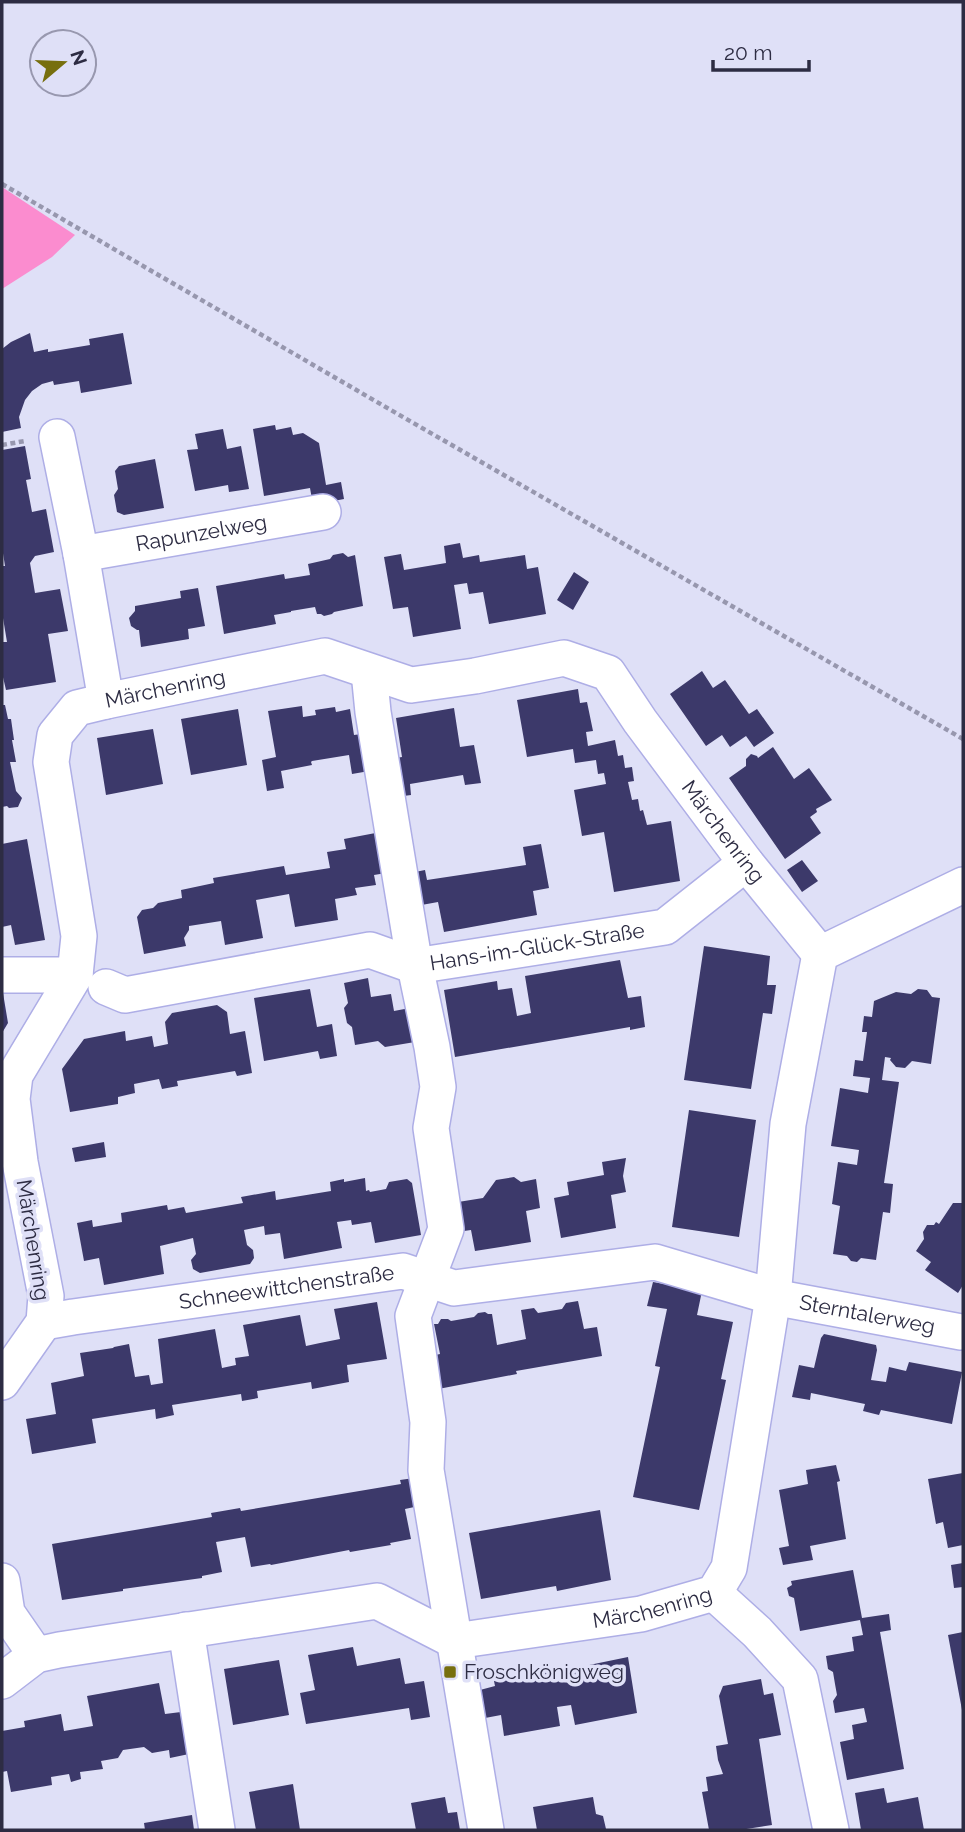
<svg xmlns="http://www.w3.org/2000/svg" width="965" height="1832" viewBox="0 0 965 1832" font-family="Raleway,sans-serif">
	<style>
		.green { fill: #fb8ccf }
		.building { fill: #3c396a }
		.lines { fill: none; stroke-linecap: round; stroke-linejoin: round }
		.street-casing { stroke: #aeaee6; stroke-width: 38 }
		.path { stroke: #9797ae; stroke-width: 4.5; stroke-dasharray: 5 3.5; stroke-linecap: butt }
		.street { stroke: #fff; stroke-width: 35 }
		.poi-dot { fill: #776f0e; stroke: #dfe0f7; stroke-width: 2.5 }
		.labels { text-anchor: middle; stroke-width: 7; stroke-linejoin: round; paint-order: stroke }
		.street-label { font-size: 21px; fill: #2d2c43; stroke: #dfe0f7 }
		.poi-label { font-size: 21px; fill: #2d2c43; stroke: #dfe0f7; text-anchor: start }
	</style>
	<rect width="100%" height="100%" fill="#dfe0f7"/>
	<path class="green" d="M2,187l73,48 -23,22 -50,32z"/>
	<path class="building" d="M30,333l4,19 14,-3v3l42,-7 -1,-6 34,-6 9,51 -51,9 -2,-12 -25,4 -1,-4 -11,3 -10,7 -7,9 -6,17 2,11 -19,4v-83l9,-7z
		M275,425l1,5 15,-3 2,8 10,-2 16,10 7,42 15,-3 3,17 -31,6 -3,-17 -46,8 -11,-67z
		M223,429l4,20 14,-3 8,43 -20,3 -1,-7 -33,6 -8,-41 11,-1 -3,-15z
		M25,446l6,33 -5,1 6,32 14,-3 8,43 -19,4 -5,7 5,30 25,-4 8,42 -20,3 8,48 -50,8 -4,-17v-31h5l-5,-30v-46h3l-3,-19v-97z
		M155,459l9,49 -40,7 -7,-3 -3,-17 4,-6 -3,-18 4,-5z
		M460,543l3,15 16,-3 1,7 45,-7 2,14 11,-2 8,47 -57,10 -6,-32 -14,2 -2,-11 -13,2 7,44 -48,8 -5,-30 -15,2 -9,-52 17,-3 3,16 42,-7 -2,-17z
		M343,553l5,4 7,-2 8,51 -29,6 -2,2 -8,2 -3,-2h-4l-2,-7 -24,4v1l-17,3 2,9 -52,10 -8,-48 68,-12 1,5 25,-4 -2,-11 22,-5 3,-4z
		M574,572l15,10 -16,28 -16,-10z
		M198,588l7,38 -17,3 1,10 -48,8 -2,-17h-2l-6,-4 -2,-8 6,-7v-5l46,-8 -1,-7z
		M702,671l11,17 12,-8 24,34 8,-5 17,24 -20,14 -8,-11 -16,11 -8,-12 -16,11 -36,-52z
		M578,689l2,14 7,-1 6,29 -7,1 2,14 27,-6 3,16 5,-1 2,13 7,-1 2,14 -6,1 4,18 6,-1 2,12 3,-1 4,15 24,-4 9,60 -66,11 -10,-60 -22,4 -8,-46 32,-6 -2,-11 -6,1 -2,-14 -21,3 -2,-14 -46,8 -10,-57z
		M2,705h3l3,14h3l3,21h-2l4,22h-6l6,29 6,7 -4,9 -9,1 -2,-2 -5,1z
		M302,706l1,11 13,-2 -1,-5 20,-3 1,5 14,-3 4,26 15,-2 6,37 -23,4 -3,-19 -37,6 -1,1 1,3 -31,6 3,17 -17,3 -5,-31 14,-3 -8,-46z
		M454,708l6,39 14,-2 7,38 -16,2 -2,-10 -53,9 1,11 -15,2 -7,-38 13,-2 -6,-39z
		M238,709l9,56 -56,10 -10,-56z
		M153,729l10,55 -57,11 -9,-57z
		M773,747l21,32 15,-11 23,32 -16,9 1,3 -7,5 11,16 -36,26 -56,-81 17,-12v-7l5,-5 6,2 1,2z
		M386,831l6,41 -18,3 2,10 -21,3 2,7 -22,4 3,21 -43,7 -6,-33 -33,6 7,38 -38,7 -4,-24 -32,5v4l-5,8 2,8 -42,8 -7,-37 5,-7 11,-2 5,-5 24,-5 -1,-8 33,-7 -1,-5 71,-12 2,9 44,-7 -3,-16 19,-3 -2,-10z
		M27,839l18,101 -30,5 -4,-20 -9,2v-83z
		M541,844l8,44 -16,3 4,24 -93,17 -6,-30 -22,4 -6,-33 15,-3 2,10 99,-15 -3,-18z
		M802,860l16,21 -16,11 -15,-22z
		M704,946l66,10 -3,29h9l-4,29 -9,-1 -12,76 -67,-9z
		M620,960l8,38 13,-2 4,31 -15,3v-3l-175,30 -11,-67 53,-9 1,9 14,-2 5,28 14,-3 -6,-37z
		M368,978l3,19 20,-3 3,17 21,-4 6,34 -36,6 -7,-6 -23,4 -3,-18 -5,-4 -3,-15 4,-5 -4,-20z
		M310,989l7,38 15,-3 5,32 -17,3 -2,-8 -54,10 -10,-63z
		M918,989l9,1 5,7 8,1 -9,66 -19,-3 -7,7 -9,-1 -6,-7 1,-2 -6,-1 -3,23 17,2 -15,101 9,1 -3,29 -7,-1 -7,48 -15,-2 -4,4 -6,-1 -4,-5 -14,-2 7,-48 -8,-2 6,-42 19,3 2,-15 -28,-4 9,-58 28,5 2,-15 -17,-2 2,-16 8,1 4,-29h-5l2,-16 8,1 2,-16 22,-9 15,2z
		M2,993h1l5,30 -6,10z
		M217,1005l10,7 3,22 15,-3 7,42 -15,3 -2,-5 -58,10 1,5 -16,3 -3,-10 -25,5 1,9 -17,4v7l-48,8 -8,-43 22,-30 41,-8 1,10 26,-5 2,11 14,-3 -3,-22 7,-9z
		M689,1110l67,10 -17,117 -67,-10z
		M104,1142l2,15 -31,5 -3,-14z
		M626,1158l-3,18 3,16 -15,3 5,33 -55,10 -7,-40 15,-3 -2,-13 37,-7 -2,-13z
		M514,1177l7,5 15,-3 4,29 -14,3 5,31 -56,9 -4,-21 -14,2 -5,-29 31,-5 13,-18z
		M365,1178l1,13 3,-1 1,2 16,-3 3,-7 18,-3 5,4 9,52 -46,8 -4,-21 -19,3 -1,-5 -14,2 5,26 -58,11 -4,-26 -15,2 -1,-9 -20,4 3,15 6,5 1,8 -4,6 -50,9 -7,-4 -2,-9 5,-6 -3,-16 -33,8 4,28 -60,11 -5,-27 -15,3 -7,-38 15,-3 1,7 29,-5 -1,-9 46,-8 1,5 16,-3 2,6 57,-10 -2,-6 34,-6 1,9 55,-9 -1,-9 14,-3v3z
		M953,1203h9l1,4v78l-5,8 -33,-23 6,-8 -15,-11 8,-12 -1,-7 4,-7h7l2,-3 3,2z
		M653,1282l49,9 -5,24 36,7 -12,57 5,1 -27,130 -66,-13 27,-130 -5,-1 12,-57 -20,-3z
		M578,1301l6,28 13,-2 5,29 -86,15 1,3 -84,16 -6,-33 13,-3 -6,-30h4l3,-5h7l3,2 23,-4 4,-4 7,-1 3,2h4l5,31 29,-6 -5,-29 13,-2 4,5 24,-4 4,-6z
		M377,1302l10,57 -40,6 2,17 -37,7 -1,-7 -54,9 1,7 -16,3 -1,-7 -69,11 2,10 -18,4 -1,-10 -63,10 4,24 -64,11 -6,-35 30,-5 -5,-31 33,-7 -4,-23 33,-5 1,-1 15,-3 6,33 14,-2 2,10 12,-2 -5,-44 57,-10 7,39 14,-3 -1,-7 14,-2 -6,-31 57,-10 6,31 14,-3 20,-4 -6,-30z
		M824,1334l52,11 1,5 -6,30 15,2 3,-15 17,4 3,-9 53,10 -10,52 -71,-14 -2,5 -16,-4 2,-7 -54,-11 -1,7 -18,-3 7,-32 15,3 7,-30z
		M836,1465l4,16 -3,1 9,57 -36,7 3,14 -30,5 -4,-17 10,-2 -10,-56 29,-6 -2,-14z
		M963,1473v72l-15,3 -5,-26 -7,2 -8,-45z
		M414,1478l5,28 -14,3 6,30 -21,4 1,2 -41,7 -1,-2 -78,15 -1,-1 -19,3 -6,-30 -29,5 6,30 -20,4v2l-79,11v2l-61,9 -10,-56 160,-27 -1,-4 29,-5 1,3 160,-27 -1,-4z
		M600,1510l11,70 -54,11 -1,-5 -75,13 -12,-66z
		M963,1563v24l-9,1 -3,-23z
		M853,1570l9,48 27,-4 2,16 -11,2 24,137 -57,11 -7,-38 14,-3 -2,-14 15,-3 -3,-14 -29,5 -2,-12 4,-6 -2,-11 -2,-12 -5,-3 -2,-13 28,-5 -2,-14 11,-2 -3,-15 -60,11 -6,-33 -5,-2 -2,-8 5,-3 -1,-4z
		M963,1632v78h-1l-14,-75z
		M353,1647l4,19 43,-8 5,26 19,-3 6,36 -19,3 -2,-12 -103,16 -6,-31 15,-3 -7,-35z
		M628,1657l9,56 -62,12 -4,-20 -14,2 3,19 -56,10 -3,-21 -16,3 -5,-28 15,-4 -1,-5 57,-11 1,12 15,-2 -2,-10z
		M279,1660l10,55 -56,10 -9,-56z
		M761,1679l3,16 9,-2 8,42 -22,4 13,86 -32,5h-31l-7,-38 6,-1 -2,-14 17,-3 -5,-14 -2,-14 12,-2 -9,-48 4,-10z
		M159,1683l6,31 16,-2 8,42 -19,4 -1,-8 -17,3 -8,-6 -21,3 -5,8 -17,3 2,8 -23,3 1,7 -10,3 -2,-8 -18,3 1,8 -41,7 -4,-21 -5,1v-41l23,-4 -1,-6 37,-7 3,17 29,-5 -6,-30z
		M293,1784l7,46h-44l-7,-38z
		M884,1788l3,15 31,-6 6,33h-63l-6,-37z
		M445,1797l3,16 9,-1 3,18h-44l-5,-27z
		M593,1797l3,17 7,2 3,13 -1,1h-68l-4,-23z
		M192,1815l2,15h-49l-1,-7z"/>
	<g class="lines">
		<defs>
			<g id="street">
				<path d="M57,437l24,117 25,147"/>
				<path id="s1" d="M81,554l242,-42"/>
				<path d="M369,672l4,40 42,254 17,81 6,40 -7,41 15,101 -33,87 15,106 -2,48 60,360"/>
				<path d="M2,975h73"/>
				<path id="s2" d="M106,987l19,8 245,-45 45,16 250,-39 81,-64"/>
				<path id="s3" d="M44,1322l29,-5 330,-46 51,17 201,-26 118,35 188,35"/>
				<path id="s4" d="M2,1382l42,-60 2,-26 -26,-134 -8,-63 3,-24 60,-100 4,-39 -28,-174 4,-27 22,-27 29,-7 219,-45 86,29 64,-9 89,-18 44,15 32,48 106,142 74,91"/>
				<path d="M2,1581l5,32 29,42"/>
				<path d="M714,1593l43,39 43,47 31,151"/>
				<path d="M186,1630l31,200"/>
				<path id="s5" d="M2,1681l34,-26 23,-5 318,-49 78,40 186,-27 73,-21 15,-25 44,-271 15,-173 32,-170 143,-69"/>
			</g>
		</defs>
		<use href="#street" class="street-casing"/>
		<path class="path" d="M2,184l387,225 574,330
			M2,445l23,-4"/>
		<use href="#street" class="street"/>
	</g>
	<rect class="poi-dot" x="443" y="1665" width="14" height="14" rx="3.5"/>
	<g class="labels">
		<g class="street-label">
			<text dy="7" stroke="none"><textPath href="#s1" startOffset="122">Rapunzelweg</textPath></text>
			<text dy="7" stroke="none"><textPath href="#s4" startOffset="808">Märchenring</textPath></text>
			<text dy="7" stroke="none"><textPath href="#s4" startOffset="1460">Märchenring</textPath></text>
			<text dy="7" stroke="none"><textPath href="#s2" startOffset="441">Hans-im-Glück-Straße</textPath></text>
			<text transform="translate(33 1240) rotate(81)" y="7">Märchenring</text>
			<text dy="7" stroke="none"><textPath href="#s3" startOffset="245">Schneewittchenstraße</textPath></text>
			<text dy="7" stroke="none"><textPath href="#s3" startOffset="838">Sterntalerweg</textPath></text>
			<text dy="7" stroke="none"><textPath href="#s5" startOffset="676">Märchenring</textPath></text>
		</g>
		<g class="poi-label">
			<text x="464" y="1679">Froschkönigweg</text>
		</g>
	</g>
	<rect width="965" height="1832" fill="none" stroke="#2d2c43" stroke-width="7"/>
	<g transform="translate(63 63) rotate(71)"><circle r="33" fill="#dfe0f7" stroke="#9898af" stroke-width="2"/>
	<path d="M0-5L12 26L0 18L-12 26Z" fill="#776f0e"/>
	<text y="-10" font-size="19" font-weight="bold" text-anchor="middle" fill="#2d2c43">N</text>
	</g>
	<path d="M713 60v10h96v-10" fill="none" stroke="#2d2c43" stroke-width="3.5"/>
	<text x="724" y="60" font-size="21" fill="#2d2c43" stroke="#dfe0f7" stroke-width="5" paint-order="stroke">20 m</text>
</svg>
